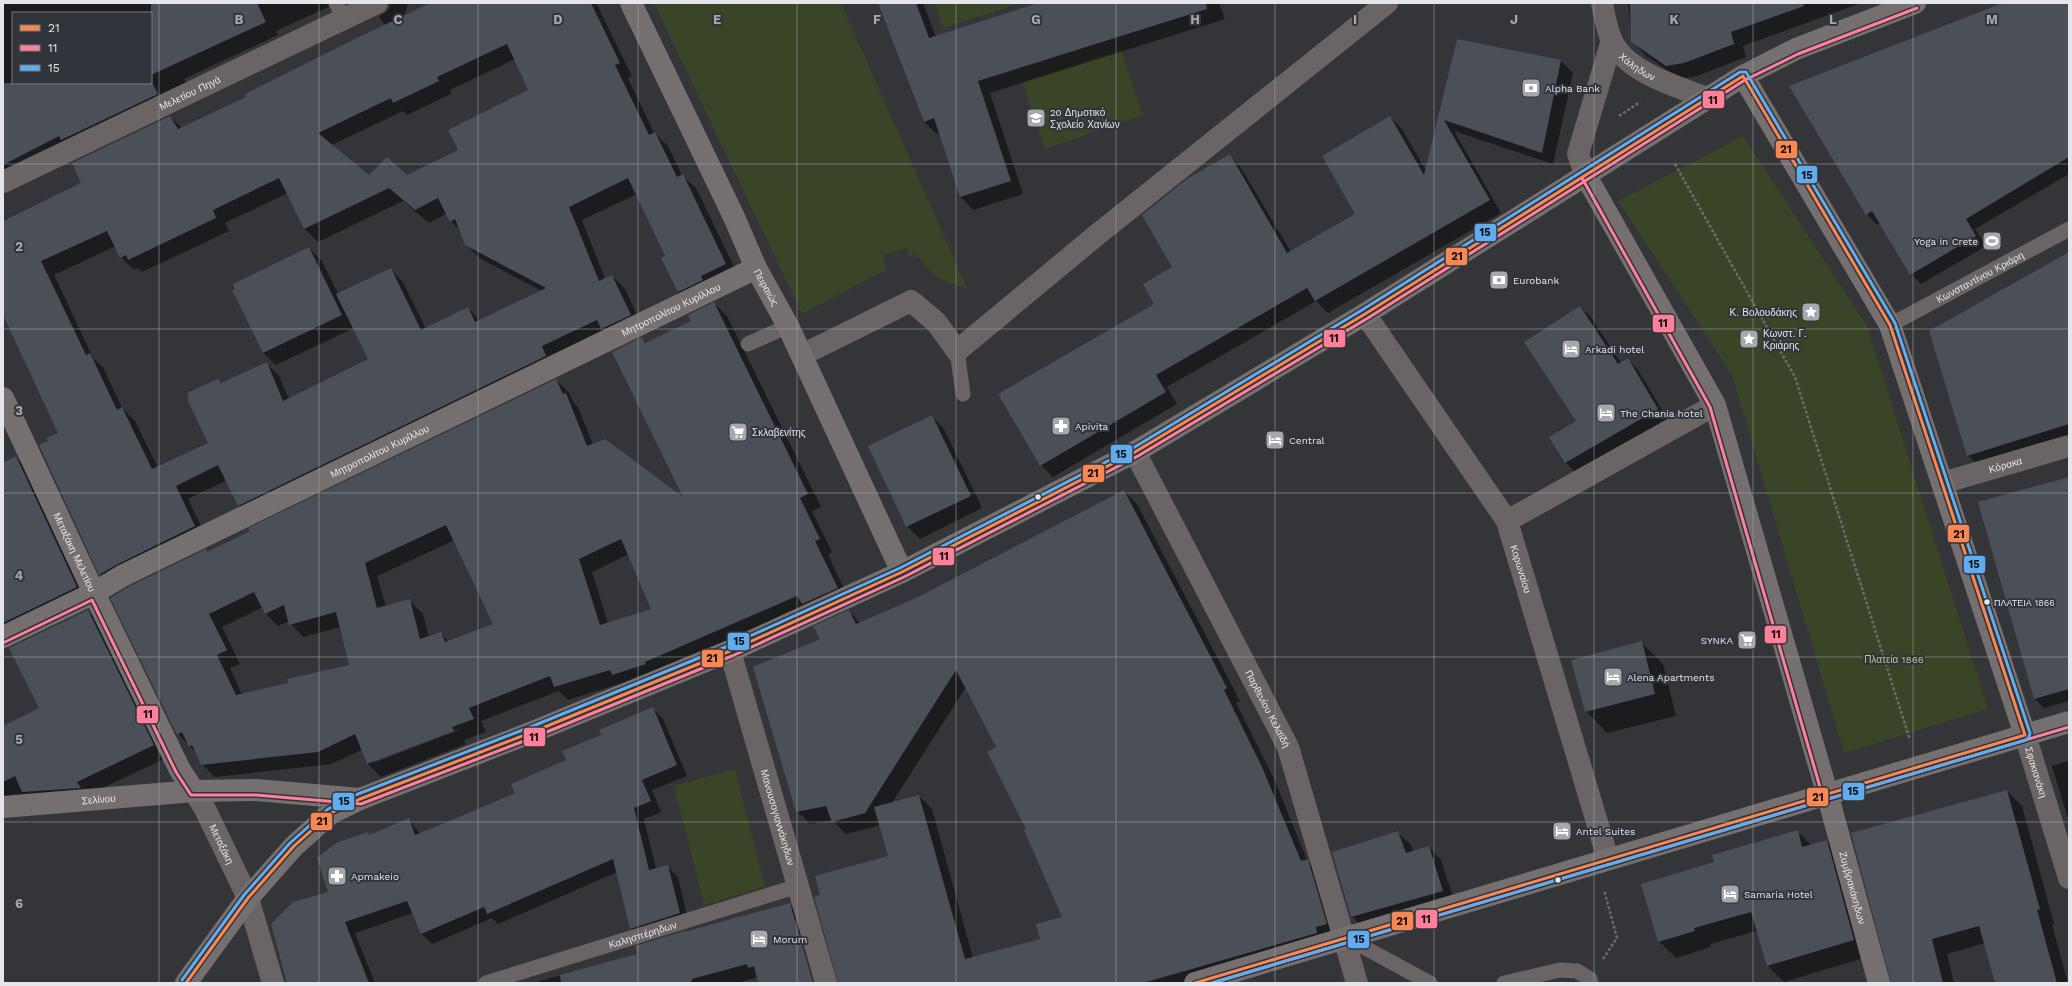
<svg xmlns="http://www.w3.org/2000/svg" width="2072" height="986" viewBox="0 0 2072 986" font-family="'Work Sans',sans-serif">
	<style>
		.green { fill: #3a4426 }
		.shadow { fill: #0007; fill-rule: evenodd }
		.building { fill: #4b4f57; fill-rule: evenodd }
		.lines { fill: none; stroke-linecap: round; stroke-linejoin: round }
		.path { stroke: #6e6b6c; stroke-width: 2.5; stroke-dasharray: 3 2; stroke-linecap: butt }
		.lane { stroke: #6a6464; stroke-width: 15 }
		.street { stroke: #6a6464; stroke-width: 22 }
		.secondary { stroke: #766f6f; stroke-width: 22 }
		.bus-1-casing { stroke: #31343b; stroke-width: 6 }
		.bus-2-casing { stroke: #31343b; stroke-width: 6 }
		.bus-3-casing { stroke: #31343b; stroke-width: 6 }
		.bus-1 { stroke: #f88751; stroke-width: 3 }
		.bus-2 { stroke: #ff8098; stroke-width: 3 }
		.bus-3 { stroke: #60acee; stroke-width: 3 }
		.grid { fill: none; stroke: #a6a8ad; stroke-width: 1; stroke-opacity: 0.55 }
		.bus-dot { fill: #e4e6eb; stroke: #31343b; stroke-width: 1.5 }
		.labels { text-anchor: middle; stroke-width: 4; stroke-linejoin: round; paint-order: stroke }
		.bus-label { font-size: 9px; fill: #e4e6eb; stroke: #31343b; text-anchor: start }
		.street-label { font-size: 10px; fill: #e4e6eb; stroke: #31343b }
		.poi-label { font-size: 10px; fill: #e4e6eb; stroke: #31343b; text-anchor: start }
		.park-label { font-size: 10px; fill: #b5cb89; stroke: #31343b }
		.grid-label { font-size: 13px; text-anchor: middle; font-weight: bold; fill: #a6a8ad; stroke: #31343b; stroke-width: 4; stroke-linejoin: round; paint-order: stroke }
		.line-badge { stroke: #31343b; stroke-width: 1.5 }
		.pale-badge-label { font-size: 11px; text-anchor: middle; font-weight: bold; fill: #111 }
	</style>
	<rect width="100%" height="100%" fill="#333539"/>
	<path class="green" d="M654,3h187l126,285c-24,-4 -38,-15 -51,-34l-7,3 -3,-9 -24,8 5,13 -85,45z
		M935,3h86l-78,25z
		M1121,49l22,66 -98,34 -23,-67z
		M1743,136l124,190 121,383 -144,44 -112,-378 -114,-174z
		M735,769l30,118 -61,18 -30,-119z"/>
	<path class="shadow" d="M3,3h334l-61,28 2,4 -94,44 6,11 -187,90zM13,13h138v70h-138z
		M375,3h33l-4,14 28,-14h164l36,73 -4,2 26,55 14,13 14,30 14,12 43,89 -48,28 -13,-13 -12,-35 -29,-63 -55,26 23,59 7,-3 13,13 18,39 -392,190 -13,-13 -11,-25 -39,19 20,41 -95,47 -13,-13 -60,-128 19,-13 -56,-119v-93l80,-37 87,-67 12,11 65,-31 138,-72 -6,-8 9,-7 3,-6 -12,3zM515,59l14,32 -70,60 -53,25 -37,1 -37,-32 71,-34 4,4 44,-21 -1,-4zM288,193l17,36 13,13 85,-41 26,22 18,-10 4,8 10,11 5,12 13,14 63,33 -62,30 -12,-13 -42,21 -23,-47 -13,-13 -52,25 -16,-33 -13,-13 -76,43 30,62 13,12 78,-37 16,32 -81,39 -10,-23 -13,-13 -44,20 -4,-3 -9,63 -51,25 -23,-47 -13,-13 -19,-41 -10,-9 -39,-83 62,-29 5,11 13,13 4,-2 4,4 87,-41 -4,-8z
		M879,3h44l13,34 106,-34h177l6,16 -235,74 33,101 -50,16 -12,-13 -21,-64 -3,1 -13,-12z
		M1628,3h233l-118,43 3,11 -49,19 -17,3 -35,-24 -13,-14z
		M2006,3h63v171l-94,55 11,17 -65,38 -10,-10 -31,-51 -3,2 -10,-11z
		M1457,40l104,21 12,12 -20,91 -99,-33 47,82 -173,100 -12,-12 -149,86 10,17 -124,73 -12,-12 115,-161 74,-148 11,12 50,84 66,-38 33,-97 12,12 24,42z
		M2069,253v184l-91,28 -10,-10z
		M714,303l13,13 94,191 -9,4 20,41 -4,3 22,46 -224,86 -4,-4 -54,17 -9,-9 -78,30 5,11 -22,8 2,4 -85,33 -13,-13 -6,-14 -31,14 -116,13 -13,-13 -5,-10 -19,-20 28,-184 2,2 348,-172 13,13 4,9 5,5 15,38 92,55 -43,-162 5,6 46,-23zM455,540l39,84 -45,18 -9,-9 -11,4 -6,-23 -13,-13 -24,6 -9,-31zM629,554l23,55 -44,14 -16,-51zM263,607l2,6 13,13 11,-5 14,16 37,-10 10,39 -60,18 -48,11 -12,-27 10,-4 -18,-37zM458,729l1,1 -86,33v-2z
		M1580,307l11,10 30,46 7,-4 10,11 30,50 -92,53 -10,-10 -15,-26 26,-15z
		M932,416l12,13 38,79 -62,31 -13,-13z
		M16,457l12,13 61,130 -86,30v-166z
		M2069,478v223l-25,7 -9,-9z
		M1124,491l13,13 103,197 -4,2 39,78 32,79 14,14 18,63 -138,46h-362l-17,-87 67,-39 -9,-34 -2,3 -32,8 -14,-14 -22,4 -13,-13 24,-172 28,-28 11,12 59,-25zM966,687l31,61 67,169 -23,22 -68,19 -41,-149 -13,-13 -27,7z
		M88,611l12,12 66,135 -78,37 -85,9v-77l37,-19z
		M1642,643l21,21 13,52 -69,17 -21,-22z
		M653,709l10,10 24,57 -35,14 9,22 -17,7 12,50 11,-3 11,11 11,47 -47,15 -11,-11 -14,-56 -119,52 -6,-6 -60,26 -10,-10 -9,-21 -58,20 20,50h-88l42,-90 38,-60 3,3 38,-17 12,15 96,-41 86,-58z
		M2069,761v61l-17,-56z
		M2007,791l15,15 32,118 -2,1 16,58h-72l-11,-40 -38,11 7,29h-63z
		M1797,831l14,14 16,-4 16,16 27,99 -86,26 -16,-16 -11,-35 -47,13 1,3 -35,11 -17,-17 56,-78z
		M1398,833l13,12 2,7 16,-5 12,13 14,43 -91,26 -12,-13z
		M790,905l13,13 19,65h-8l-19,-64h-2l19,64h-53l-1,-6 -21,6h-205l106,-28 47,-22z"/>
	<path class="building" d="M151,3h106l9,19 -115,53z
		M430,3h161l29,60 -5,2 34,70 6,-3 22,45 6,-3 43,90 -25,12 2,4 -25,12 -17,-34 4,-2 -37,-78 -59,29 30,74 13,-6 19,40 -30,14 -4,-9 -55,26 4,10 -308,150 -20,-41 -42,21 19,40 -79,39 -17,10 -60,-130 9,-4 -2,-3 12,-5 -55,-118v-94l78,-38 -9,-20 98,-47 8,13 68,-32 -1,-3 116,-58zM507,44l21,46 -80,40 10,20 -51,25 -20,-18 -18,18 -51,-42 73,-35 2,5 46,-22 -2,-4zM279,178l25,51 85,-41 26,22 23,-12 12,24 5,-3 10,26 81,43 -71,34 -7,-15 -47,23 -30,-62 -55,26 32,65 -85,42 -16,-39 -46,21 -3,-4 -31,14 2,5 -2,1 21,44 -56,26 -30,-62 -5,3 -27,-57 -4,2 -45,-94 66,-30 13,27 6,-3 2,5 88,-42 -3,-8z
		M878,3h38l13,35 109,-35h168l1,6 -229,72 33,100 -51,16 -26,-79 -10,4z
		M1630,3h173l1,3 -73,26 3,12 -50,19 -18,3 -35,-24z
		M2003,3h66v154l-103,62 10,17 -66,39 -38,-64 -6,4 -77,-129z
		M1457,39l104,21 -19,93 -98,-33 46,80 -175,101 -8,-13 -151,87 10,17 -126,74 -42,-72 156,-90 -11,-20 29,-17 -30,-52 45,-36 43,-25 57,99 68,-39 -33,-58 68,-40 34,59z
		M3,83h149l6,11 -97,46 -2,-4 -56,29z
		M309,247l33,68 -79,38 -31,-63 3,-1 -2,-5z
		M2069,252v172l-102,32 -38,-125z
		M714,302l94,192 -8,4 20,41 -5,2 23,47 -36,16 -5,-8 -152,66 1,2 -34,11 -2,-5 -56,17 -4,-11 -81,32 5,11 -22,8 2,4 -87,33 -12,-30 -37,18 -117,13 -9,-20 -3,2 -7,-15 -5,3 -67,-137 18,-11 78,-38 1,3 43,-21 -2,-3 308,-149 7,15 3,-1 21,53 18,-7 78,58 -71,-145 30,-15 3,6 46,-22 -3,-6zM446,525l47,99 -48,18 -4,-10 -21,7 -10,-40 -33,9 -12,-45zM621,539l30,70 -51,16 -21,-66zM254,592l11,22 19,-9 5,20 47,-13 13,53 -62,14 1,4 -52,12 -19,-40 10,-5 -18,-36z
		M1580,306l38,58 10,-6 30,51 -93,54 -16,-26 27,-16 -52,-79z
		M932,415l39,81 -65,31 -38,-81z
		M16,456l61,131 -74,36v-160z
		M2069,477v212l-35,10 -56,-197z
		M1124,490l103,198 -3,2 38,77 39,94 7,-2 19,65 -11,3 1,6 -174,50h-305l-24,-86 6,-2 -5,-19 73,-20 -14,-49 45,-12 46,164 75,-20 -4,-15 26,-7 -38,-87 2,-1 -39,-77 9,-5 -40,-77 -91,143 -33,9 -6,-16 -30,6 -43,-145 67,-28 -7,-13 36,-16 7,14 62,-27z
		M88,610l66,135 -77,37 4,6 -59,4 -7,-16 -12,6v-56l36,-18 -30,-60z
		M1642,641l13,53 -70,18 -14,-52z
		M653,707l24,58 -35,15 9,21 -17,7 15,62 19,-5 12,48 -50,16 -17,-70 -126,55 -3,-7 -63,27 -14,-33 -62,21 24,61h-82l-16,-59 22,-22 35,-10 -11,-34 19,-15 32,-11 1,3 40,-17 6,17 32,-13 68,-29 -4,-9 55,-24 -4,-9 39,-16 -2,-5z
		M2007,790l33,119 -3,1 20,73h-62l-16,-57 -47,13 11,44h-52l-40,-150z
		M1798,830l4,17 25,-7 27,100 -87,26 -16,-54 -57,16 1,3 -37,11 -17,-58 73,-22 -2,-7z
		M1398,831l8,22 23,-7 14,45 -92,26 -19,-65z
		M790,903l23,80h-55l-4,-17 -6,2 -1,-4 -55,15 -1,4h-130l-1,-8 77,-21 -2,-8 49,-15v1z"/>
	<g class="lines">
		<path class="path" d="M1619,116l21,-14
			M1675,164l120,213 115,363
			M1603,959l14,-21 -13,-48"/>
		<g class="lane">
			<path d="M336,3l8,16"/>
			<path id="s1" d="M1890,325l179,-96"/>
			<path d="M748,344l40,-18"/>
			<path d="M957,351l6,43"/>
			<path d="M1345,937l85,46"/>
			<path id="s2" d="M486,983l312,-97"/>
			<path d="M1504,983l56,-13 17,1 13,8 1,4"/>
		</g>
		<g class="street">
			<path id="s3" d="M1602,3c2,12 5,25 9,36 14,33 65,47 96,59"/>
			<path d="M1586,176l-8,-22 34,-114"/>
			<path id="s4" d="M3,182l374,-179"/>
			<path id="s5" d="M1365,314l142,207 101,338"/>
			<path d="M802,355l109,-54 25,21 21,29 141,-117 289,-231"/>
			<path id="s6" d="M1135,452l153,295 69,236"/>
			<path id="s7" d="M1942,483l127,-37"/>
			<path d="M1507,521l208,-116"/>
			<path id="s8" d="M730,651l96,332"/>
			<path id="s9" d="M2025,735l44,143"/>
			<path id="s10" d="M194,791l11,18 43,89 25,85"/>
		</g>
		<g class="secondary">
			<path id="s11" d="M631,3l103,214 22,51 32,58 114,246"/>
			<path d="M1743,76l147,249 135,410"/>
			<path id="s12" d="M1586,176l129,229 112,388 52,190"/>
			<path id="s13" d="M3,398l91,195 86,177 14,21"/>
			<path id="s14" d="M3,637l91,-44 28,-17 634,-308"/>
			<path id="s15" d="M3,807l191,-16 62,-1 104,9"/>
			<path d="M186,983l62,-85 46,-52 37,-33 29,-14 175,-68 195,-80 172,-79 233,-120 230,-138 378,-238 53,-27 119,-46"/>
			<path d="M1195,983l874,-261"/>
		</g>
		<defs>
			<path id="bus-1" d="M186,983l62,-85 46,-52 37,-33 29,-14 175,-68 195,-80 172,-79 233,-120 230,-138 378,-238 147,249 135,410
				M1195,983l830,-248"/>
			<path id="bus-2" d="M1582,178l128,229 112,387
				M5,642l87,-42 84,172 15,23h65l105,9 176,-68 195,-80 172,-79 234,-121 230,-138 377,-238 53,-26 119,-46
				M1212,983l857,-256"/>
			<path id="bus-3" d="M182,980l62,-85 46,-52 38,-34 30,-15 175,-68 195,-80 172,-78 233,-120 229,-138 378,-238h6l149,251 135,410 -1,4 -3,3 -814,243"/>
		</defs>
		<use href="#bus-1" class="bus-1-casing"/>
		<use href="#bus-2" class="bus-2-casing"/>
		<use href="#bus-3" class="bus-3-casing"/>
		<use href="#bus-1" class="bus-1"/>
		<use href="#bus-2" class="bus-2"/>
		<use href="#bus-3" class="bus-3"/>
	</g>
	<path class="grid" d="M159,3v980M319,3v980M478,3v980M638,3v980M797,3v980M956,3v980M1116,3v980M1275,3v980M1434,3v980M1594,3v980M1753,3v980M1913,3v980M3,164h2066M3,329h2066M3,493h2066M3,657h2066M3,822h2066"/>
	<defs>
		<symbol id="bank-square" viewBox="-11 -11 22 22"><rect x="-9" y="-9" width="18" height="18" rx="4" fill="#a6a8ad" stroke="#31343b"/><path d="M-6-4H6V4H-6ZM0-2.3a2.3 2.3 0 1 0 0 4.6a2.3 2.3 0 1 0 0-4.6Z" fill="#fff"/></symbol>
		<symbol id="school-square" viewBox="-11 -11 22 22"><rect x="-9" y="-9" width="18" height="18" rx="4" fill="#a6a8ad" stroke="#31343b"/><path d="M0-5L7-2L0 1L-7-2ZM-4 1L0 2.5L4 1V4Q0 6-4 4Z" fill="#fff"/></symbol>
		<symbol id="stadium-square" viewBox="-11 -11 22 22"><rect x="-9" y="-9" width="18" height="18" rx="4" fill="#a6a8ad" stroke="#31343b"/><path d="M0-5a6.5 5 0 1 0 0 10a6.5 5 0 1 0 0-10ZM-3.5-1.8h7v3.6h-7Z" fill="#fff"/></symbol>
		<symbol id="sight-square" viewBox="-11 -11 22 22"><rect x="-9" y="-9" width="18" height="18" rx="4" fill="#a6a8ad" stroke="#31343b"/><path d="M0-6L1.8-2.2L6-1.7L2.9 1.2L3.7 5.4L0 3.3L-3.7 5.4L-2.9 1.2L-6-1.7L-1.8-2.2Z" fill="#fff"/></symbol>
		<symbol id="hotel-square" viewBox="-11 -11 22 22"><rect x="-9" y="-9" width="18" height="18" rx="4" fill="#a6a8ad" stroke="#31343b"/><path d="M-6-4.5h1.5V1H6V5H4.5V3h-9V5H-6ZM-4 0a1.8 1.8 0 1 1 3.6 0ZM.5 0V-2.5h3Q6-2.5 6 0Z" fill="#fff"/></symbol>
		<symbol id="pharmacy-square" viewBox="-11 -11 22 22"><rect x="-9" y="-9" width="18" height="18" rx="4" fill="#a6a8ad" stroke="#31343b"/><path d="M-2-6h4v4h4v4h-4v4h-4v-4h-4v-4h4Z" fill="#fff"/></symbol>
		<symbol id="supermarket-square" viewBox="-11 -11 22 22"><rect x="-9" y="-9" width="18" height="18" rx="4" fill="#a6a8ad" stroke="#31343b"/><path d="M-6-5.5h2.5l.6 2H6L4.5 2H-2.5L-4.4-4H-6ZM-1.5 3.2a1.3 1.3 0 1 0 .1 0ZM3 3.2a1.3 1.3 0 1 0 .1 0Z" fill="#fff"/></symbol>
	</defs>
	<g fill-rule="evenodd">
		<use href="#bank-square" x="1520" y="77" width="22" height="22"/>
		<use href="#school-square" x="1025" y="107" width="22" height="22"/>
		<use href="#stadium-square" x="1981" y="230" width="22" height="22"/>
		<use href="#bank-square" x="1488" y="269" width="22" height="22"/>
		<use href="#sight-square" x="1800" y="301" width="22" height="22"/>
		<use href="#sight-square" x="1738" y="328" width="22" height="22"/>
		<use href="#hotel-square" x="1560" y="338" width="22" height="22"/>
		<use href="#hotel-square" x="1595" y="402" width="22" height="22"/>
		<use href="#pharmacy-square" x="1050" y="415" width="22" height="22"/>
		<use href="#supermarket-square" x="727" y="421" width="22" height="22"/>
		<use href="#hotel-square" x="1264" y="429" width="22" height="22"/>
		<use href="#supermarket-square" x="1736" y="629" width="22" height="22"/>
		<use href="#hotel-square" x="1602" y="666" width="22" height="22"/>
		<use href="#hotel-square" x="1551" y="820" width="22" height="22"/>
		<use href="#pharmacy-square" x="326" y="865" width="22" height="22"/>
		<use href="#hotel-square" x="1719" y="883" width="22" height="22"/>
		<use href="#hotel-square" x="748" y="928" width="22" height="22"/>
	</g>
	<g class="bus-dot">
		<circle cx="1038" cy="497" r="3.5"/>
		<circle cx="1987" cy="602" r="3.5"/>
		<circle cx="1558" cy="880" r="3.5"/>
	</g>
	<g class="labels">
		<g class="bus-label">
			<text x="1994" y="606">ΠΛΑΤΕΙΑ 1866</text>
		</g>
		<g class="street-label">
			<text dy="4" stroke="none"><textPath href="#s3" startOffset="76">Χάληδων</textPath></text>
			<text dy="4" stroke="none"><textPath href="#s4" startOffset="207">Μελετίου Πηγά</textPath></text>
			<text dy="4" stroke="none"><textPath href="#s1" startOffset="102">Κωνσταντίνου Κριάρη</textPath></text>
			<text dy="4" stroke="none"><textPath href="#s11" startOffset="315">Πειραιώς</textPath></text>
			<text dy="4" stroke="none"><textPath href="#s14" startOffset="744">Μητροπολίτου Κυρίλλου</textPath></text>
			<text dy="4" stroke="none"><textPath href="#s14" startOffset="420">Μητροπολίτου Κυρίλλου</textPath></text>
			<text dy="4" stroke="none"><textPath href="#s7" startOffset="66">Κόρακα</textPath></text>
			<text dy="4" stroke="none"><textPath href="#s13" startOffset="170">Μεταξάκη Μελετίου</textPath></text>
			<text dy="4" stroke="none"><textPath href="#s5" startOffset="301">Κορωναίου</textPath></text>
			<text dy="4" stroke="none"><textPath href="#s6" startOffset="289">Παρθενίου Κελαϊδή</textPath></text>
			<text dy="4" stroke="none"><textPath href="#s9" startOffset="39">Σφακιανάκη</textPath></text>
			<text dy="4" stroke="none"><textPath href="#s15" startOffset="96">Σελίνου</textPath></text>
			<text dy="4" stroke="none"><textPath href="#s8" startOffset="173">Μανουσογιαννάκηδων</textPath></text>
			<text dy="4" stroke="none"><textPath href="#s10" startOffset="60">Μεταξάκη</textPath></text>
			<text dy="4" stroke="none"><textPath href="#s12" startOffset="765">Ζυμβρακάκηδων</textPath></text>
			<text dy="4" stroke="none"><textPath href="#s2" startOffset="164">Καλησπέρηδων</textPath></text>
		</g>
		<g class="poi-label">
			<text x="1545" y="92">Alpha Bank</text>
			<text x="1050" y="116">2ο Δημοτικό<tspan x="1050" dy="12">Σχολείο Χανίων</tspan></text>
			<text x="1978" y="245" text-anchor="end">Yoga in Crete</text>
			<text x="1513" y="284">Eurobank</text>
			<text x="1797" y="316" text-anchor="end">Κ. Βολουδάκης</text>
			<text x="1763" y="337">Κωνστ. Γ.<tspan x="1763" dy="12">Κριάρης</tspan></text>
			<text x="1585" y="353">Arkadi hotel</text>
			<text x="1620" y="417">The Chania hotel</text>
			<text x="1075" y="430">Apivita</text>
			<text x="752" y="436">Σκλαβενίτης</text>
			<text x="1289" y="444">Central</text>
			<text x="1733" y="644" text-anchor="end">SYNKA</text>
			<text x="1627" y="681">Alena Apartments</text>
			<text x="1576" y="835">Antel Suites</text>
			<text x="351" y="880">Apmakeio</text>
			<text x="1744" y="898">Samaria Hotel</text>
			<text x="773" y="943">Morum</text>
		</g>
		<g class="park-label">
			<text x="1894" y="663">Πλατεία 1866</text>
		</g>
	</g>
	<g class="grid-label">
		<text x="239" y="24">B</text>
		<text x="398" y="24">C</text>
		<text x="558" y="24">D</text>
		<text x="717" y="24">E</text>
		<text x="877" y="24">F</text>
		<text x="1036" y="24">G</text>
		<text x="1195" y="24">H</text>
		<text x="1355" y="24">I</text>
		<text x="1514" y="24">J</text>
		<text x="1674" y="24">K</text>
		<text x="1833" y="24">L</text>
		<text x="1992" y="24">M</text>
		<text x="19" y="251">2</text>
		<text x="19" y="415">3</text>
		<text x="19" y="580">4</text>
		<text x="19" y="744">5</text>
		<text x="19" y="908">6</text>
	</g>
	<g class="line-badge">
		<rect x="1702" y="90" width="23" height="19" rx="4" fill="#ff8098"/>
		<rect x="1775" y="140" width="23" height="19" rx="4" fill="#f88751"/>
		<rect x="1796" y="165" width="22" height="19" rx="4" fill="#60acee"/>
		<rect x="1474" y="223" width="23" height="19" rx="4" fill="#60acee"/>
		<rect x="1445" y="247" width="23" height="19" rx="4" fill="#f88751"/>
		<rect x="1652" y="314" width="23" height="19" rx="4" fill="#ff8098"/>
		<rect x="1323" y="329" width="23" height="19" rx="4" fill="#ff8098"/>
		<rect x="1110" y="444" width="23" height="20" rx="4" fill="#60acee"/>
		<rect x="1082" y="464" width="23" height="19" rx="4" fill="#f88751"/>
		<rect x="1947" y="524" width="23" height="19" rx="4" fill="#f88751"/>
		<rect x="932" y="547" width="23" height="19" rx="4" fill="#ff8098"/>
		<rect x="1963" y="555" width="23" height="19" rx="4" fill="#60acee"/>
		<rect x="1764" y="625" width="23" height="19" rx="4" fill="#ff8098"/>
		<rect x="727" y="632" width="23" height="19" rx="4" fill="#60acee"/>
		<rect x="701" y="649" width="23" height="19" rx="4" fill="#f88751"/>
		<rect x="136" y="705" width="23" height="19" rx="4" fill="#ff8098"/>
		<rect x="523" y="727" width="23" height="20" rx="4" fill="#ff8098"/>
		<rect x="1842" y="782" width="23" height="19" rx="4" fill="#60acee"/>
		<rect x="1806" y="787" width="23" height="20" rx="4" fill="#f88751"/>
		<rect x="332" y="792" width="23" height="19" rx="4" fill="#60acee"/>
		<rect x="310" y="812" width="23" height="19" rx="4" fill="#f88751"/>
		<rect x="1415" y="909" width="23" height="20" rx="4" fill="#ff8098"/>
		<rect x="1391" y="911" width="23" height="20" rx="4" fill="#f88751"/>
		<rect x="1347" y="930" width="23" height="19" rx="4" fill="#60acee"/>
	</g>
	<g class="pale-badge-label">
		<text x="1713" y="104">11</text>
		<text x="1786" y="153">21</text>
		<text x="1807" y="179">15</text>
		<text x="1485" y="236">15</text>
		<text x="1457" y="260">21</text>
		<text x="1663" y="327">11</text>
		<text x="1334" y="342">11</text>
		<text x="1121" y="458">15</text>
		<text x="1093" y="477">21</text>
		<text x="1959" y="538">21</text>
		<text x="944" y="560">11</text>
		<text x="1974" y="568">15</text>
		<text x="1776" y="638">11</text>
		<text x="739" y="645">15</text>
		<text x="712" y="662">21</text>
		<text x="148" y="718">11</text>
		<text x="534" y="741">11</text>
		<text x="1853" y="795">15</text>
		<text x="1818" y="801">21</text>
		<text x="344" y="805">15</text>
		<text x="322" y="825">21</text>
		<text x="1426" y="923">11</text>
		<text x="1402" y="925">21</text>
		<text x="1359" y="943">15</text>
	</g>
	<rect width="2072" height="986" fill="none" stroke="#e4e6eb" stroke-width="8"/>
	<rect x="12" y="12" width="140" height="72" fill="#31343b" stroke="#797b81"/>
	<rect x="20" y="25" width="20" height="6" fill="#f88751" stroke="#797b81"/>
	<text x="48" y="32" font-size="12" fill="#e4e6eb">21</text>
	<rect x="20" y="45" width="20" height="6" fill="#ff8098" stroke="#797b81"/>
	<text x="48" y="52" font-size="12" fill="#e4e6eb">11</text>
	<rect x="20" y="65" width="20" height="6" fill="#60acee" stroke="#797b81"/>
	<text x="48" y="72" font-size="12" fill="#e4e6eb">15</text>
</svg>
